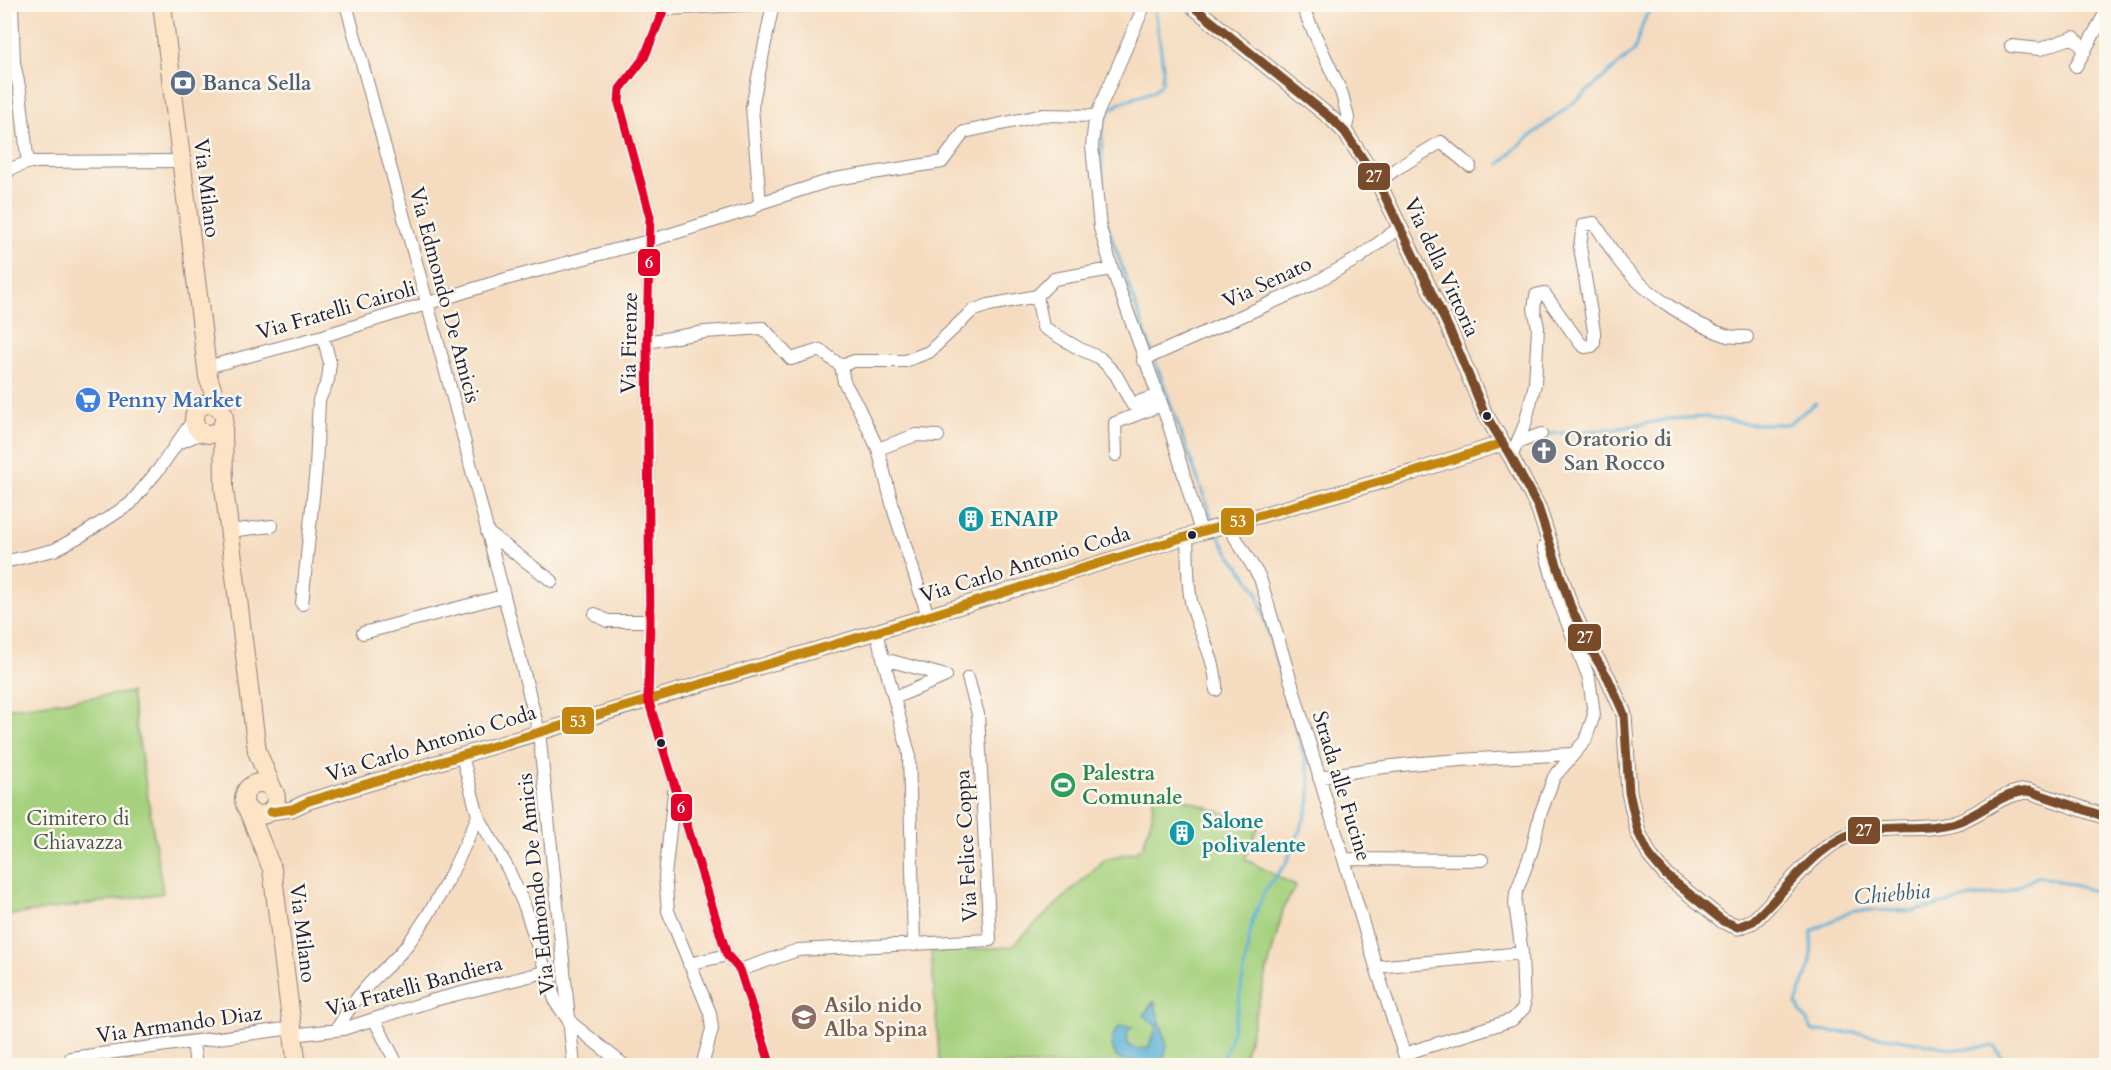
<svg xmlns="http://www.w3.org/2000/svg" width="2111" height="1070" viewBox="0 0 2111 1070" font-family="Cardo,serif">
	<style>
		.green { fill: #a5d17e; stroke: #647a5c; stroke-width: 1.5 }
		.water { fill: #5bb1d7; stroke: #3e6a89; stroke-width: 1.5 }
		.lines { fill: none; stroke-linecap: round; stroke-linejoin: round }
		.stream { stroke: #5bb1d7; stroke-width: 3 }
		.minor-casing { stroke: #8c7f7e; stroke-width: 14 }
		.tertiary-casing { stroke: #8c7f7e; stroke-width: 17 }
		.secondary-casing { stroke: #8c7f7e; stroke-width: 20 }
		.minor { stroke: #fff; stroke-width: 12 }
		.tertiary { stroke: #fff; stroke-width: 15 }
		.secondary { stroke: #fee4c6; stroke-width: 18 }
		.bus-1-casing { stroke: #fbf7ec; stroke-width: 14 }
		.bus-2-casing { stroke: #fbf7ec; stroke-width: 14 }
		.bus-3-casing { stroke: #fbf7ec; stroke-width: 14 }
		.bus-1 { stroke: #c2850f; stroke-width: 9 }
		.bus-2 { stroke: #e4002b; stroke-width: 9 }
		.bus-3 { stroke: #7a4b2a; stroke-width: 9 }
		.bus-dot { fill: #22223b; stroke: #fbf7ec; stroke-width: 2 }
		.labels { text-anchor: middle; stroke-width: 5; stroke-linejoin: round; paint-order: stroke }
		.service-label { font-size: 21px; font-weight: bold; fill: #4e5e75; stroke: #fbf7ec; text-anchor: start }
		.street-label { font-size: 21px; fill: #22223b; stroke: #fbf7ec }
		.shop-label { font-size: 21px; font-weight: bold; fill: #366cbe; stroke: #fbf7ec; text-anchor: start }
		.worship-label { font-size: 21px; font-weight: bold; fill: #5b616d; stroke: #fbf7ec; text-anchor: start }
		.culture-label { font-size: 21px; font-weight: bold; fill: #0d838f; stroke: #fbf7ec; text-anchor: start }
		.leisure-label { font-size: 21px; font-weight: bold; fill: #27864d; stroke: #fbf7ec; text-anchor: start }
		.park-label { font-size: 21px; fill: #49574f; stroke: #fbf7ec }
		.education-label { font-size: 21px; font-weight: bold; fill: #785e54; stroke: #fbf7ec; text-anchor: start }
		.water-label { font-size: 22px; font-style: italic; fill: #395b79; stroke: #fbf7ec }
		.line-badge { stroke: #fbf7ec; stroke-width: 2 }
		.badge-label { font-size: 16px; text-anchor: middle; font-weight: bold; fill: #fff }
	</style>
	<rect width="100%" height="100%" fill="#fbf7ec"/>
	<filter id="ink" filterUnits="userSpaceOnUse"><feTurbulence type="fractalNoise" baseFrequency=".0167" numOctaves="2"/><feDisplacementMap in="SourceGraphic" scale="12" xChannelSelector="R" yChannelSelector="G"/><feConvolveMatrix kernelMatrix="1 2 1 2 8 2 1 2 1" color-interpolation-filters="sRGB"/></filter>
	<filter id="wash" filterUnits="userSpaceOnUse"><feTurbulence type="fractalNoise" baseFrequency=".008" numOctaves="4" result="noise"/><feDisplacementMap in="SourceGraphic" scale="24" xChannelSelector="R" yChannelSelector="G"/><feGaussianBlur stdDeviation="1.35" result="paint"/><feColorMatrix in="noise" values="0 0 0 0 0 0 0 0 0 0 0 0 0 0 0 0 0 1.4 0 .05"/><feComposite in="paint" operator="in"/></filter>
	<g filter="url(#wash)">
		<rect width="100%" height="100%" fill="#f5dcc0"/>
		<path class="green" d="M131,692l32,201 -158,23v-207z
			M1154,788l105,38 -14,33 51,27 -12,21 -42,158h-302l-9,-113 80,-5 94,-88 30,-7 8,-6 9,-30z"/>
		<path class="water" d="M1154,1001l13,45 -3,11 -14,8h-10v-2l-22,-4c-8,-13 -9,-22 2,-33l12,1 -5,6 1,12 9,4 11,-1 9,-21 -13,-12z"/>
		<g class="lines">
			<path class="stream" d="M1500,164l18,-18 70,-55 46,-40 11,-33 9,-14
				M1152,352l-43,-122 -6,-25 -1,-79 7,-15 11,-8 34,-12 8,-8 1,-18 -9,-61
				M1154,358l60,166
				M1550,434l65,-5 54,-10 39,-2 41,7h39l28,-21
				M1218,533c8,23 28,37 39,59l53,185v22l-3,13 -21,52 -21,26 -13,32 -14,85 -9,36 -8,23
				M2009,1066l-15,-20 -39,3 -56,-10 -43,-6 -43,-2 -17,-27 15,-42 1,-31 40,-21 62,1 57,-14 34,-4 34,-17 56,15 11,1"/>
		</g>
	</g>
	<g filter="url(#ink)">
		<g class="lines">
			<defs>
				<path id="minor" d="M12,4l2,59 6,28 7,65 3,6 151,-1
					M346,4l114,420 79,308 35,334
					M666,4l-22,54 -24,31 -1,14 31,114 -3,125 3,279 -2,78 79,256 13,15 31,96
					M773,4l-21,103 8,96 75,-24 107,-17 22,-30 79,-17 53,1
					M1145,4l-50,115 -3,27 8,82 12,41 56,153 33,110
					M1301,4l41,90 6,24 -3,14
					M665,9l94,-5
					M2011,46l29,3 34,-12 11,14
					M2076,66l30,-54
					M4,178l6,-9 20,-7
					M1378,182l18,-13 45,-27 29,24
					M1037,296l6,31 35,21 22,10 16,17 16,29 25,-8
					M647,342l58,-10 58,-4 28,31 29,-9 21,16
					M1143,360l168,-75 49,-28 40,-30
					M841,366l13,-5h51l24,-9 43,-41 17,-6 48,-9 17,-17 58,-10
					M841,366l3,16 14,25 20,42 16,62 34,105
					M207,367l116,-31 183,-57 143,-38 103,-32 8,-6
					M178,443l24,-10
					M1517,443l24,-9
					M878,449l38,-14 22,1
					M1116,455l-1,-32 46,-18
					M1511,457l14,-33 10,-40 3,-57 -4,-18 2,-14 8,-2 36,50 5,4 7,-1 2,-3v-12l-14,-84 3,-22 11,-2c11,14 18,30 29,43 24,28 70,59 105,70 6,1 13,1 19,1
					M1227,524l33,54 116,389 32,99
					M229,531l43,-5
					M487,532l65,49
					M1187,536c1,21 0,45 4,65 6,30 26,57 25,89
					M4,562l50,-12 28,-15 48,-31 29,-35 35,-50
					M302,604l14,-136 3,-68 9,-20 2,-17 -7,-27
					M595,614l12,7h43
					M876,632l33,121 5,192
					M363,633l140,-37
					M884,659l62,17
					M894,698l52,-22
					M462,756l16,60 30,53 17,38 31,96 14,19 55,44
					M1319,778c84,-18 168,-19 253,-24
					M674,792l-9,84 3,35 42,102 2,16 -10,37
					M1344,859l138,1
					M689,964l38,-9
					M1376,967l146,-14
					M740,970l58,-20 192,-10 -12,-226 -10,-36
					M374,1019l24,47
					M337,1029c9,-16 19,-31 32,-45 12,-13 27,-24 38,-39 31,-40 51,-84 71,-129
					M293,1035l50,-6 91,-29 111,-28
					M193,1042l3,24
					M1404,1054l108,-34 12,-12 -2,-55 -7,-49 1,-11 16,-43 8,-35 14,-38 31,-36 9,-26 -5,-37 -29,-74 -16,-57
					M71,1058l221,-30"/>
				<path id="tertiary" d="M1190,4l142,115 13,13 33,50 73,151 33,79 27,45 27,50 32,98 19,42 19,31 16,36 5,78 9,40 12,24 16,19 57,46 15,6 15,-6c32,-28 66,-82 109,-90 30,-6 62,0 92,-8 28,-8 44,-30 75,-32l77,26
					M270,812l22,-3 17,-8 567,-169 325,-100 213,-60 89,-29"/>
				<path id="secondary" d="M162,4l46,373 11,31
					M194 419a15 15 0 1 1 30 0a15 15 0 1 1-30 0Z
					M223,426l1,62 33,263 16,39
					M244 799a16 16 0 1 1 32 0a16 16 0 1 1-32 0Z
					M248,810l24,59 25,197"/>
			</defs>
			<use href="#minor" class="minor-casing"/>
			<use href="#tertiary" class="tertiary-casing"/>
			<use href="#secondary" class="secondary-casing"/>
			<use href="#minor" class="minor"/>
			<use href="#tertiary" class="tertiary"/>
			<use href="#secondary" class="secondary"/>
			<defs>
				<path id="bus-1" d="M270,812l22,-3 17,-8 567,-169 325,-100 213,-60 89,-29"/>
				<path id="bus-2" d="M666,4l-22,54 -24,31 -1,14 31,114 -3,125 3,279 -2,78 79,256 13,15 31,96"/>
				<path id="bus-3" d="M1190,4l142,115 13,13 33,50 73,151 33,79 27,45 27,50 32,98 19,42 19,31 16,36 5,78 9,40 12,24 16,19 57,46 15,6 15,-6c32,-28 66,-82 109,-90 30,-6 62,0 92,-8 28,-8 44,-30 75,-32l77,26"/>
			</defs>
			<use href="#bus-1" class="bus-1-casing"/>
			<use href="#bus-2" class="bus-2-casing"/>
			<use href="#bus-3" class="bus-3-casing"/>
			<use href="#bus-1" class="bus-1"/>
			<use href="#bus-2" class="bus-2"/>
			<use href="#bus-3" class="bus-3"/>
		</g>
	</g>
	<defs>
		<symbol id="bank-disc" viewBox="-11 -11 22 22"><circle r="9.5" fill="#5c6f8a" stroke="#fbf7ec"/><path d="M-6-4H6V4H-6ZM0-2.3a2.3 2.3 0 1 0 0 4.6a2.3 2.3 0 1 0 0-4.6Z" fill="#fff"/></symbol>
		<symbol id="supermarket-disc" viewBox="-11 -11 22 22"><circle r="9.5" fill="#3f7fe0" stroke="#fbf7ec"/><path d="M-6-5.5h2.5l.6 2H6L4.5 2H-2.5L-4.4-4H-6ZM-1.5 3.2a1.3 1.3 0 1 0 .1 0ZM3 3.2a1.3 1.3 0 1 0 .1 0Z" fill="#fff"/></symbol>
		<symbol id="church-disc" viewBox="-11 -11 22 22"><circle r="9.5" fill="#6b7280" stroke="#fbf7ec"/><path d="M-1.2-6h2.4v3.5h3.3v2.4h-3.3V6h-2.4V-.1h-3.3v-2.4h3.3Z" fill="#fff"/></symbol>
		<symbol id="building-disc" viewBox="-11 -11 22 22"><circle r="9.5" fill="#0f9aa8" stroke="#fbf7ec"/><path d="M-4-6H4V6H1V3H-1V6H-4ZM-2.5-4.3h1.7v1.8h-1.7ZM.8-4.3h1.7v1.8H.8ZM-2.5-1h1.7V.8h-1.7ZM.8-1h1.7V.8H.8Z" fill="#fff"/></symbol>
		<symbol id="stadium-disc" viewBox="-11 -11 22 22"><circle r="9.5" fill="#2e9e5b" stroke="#fbf7ec"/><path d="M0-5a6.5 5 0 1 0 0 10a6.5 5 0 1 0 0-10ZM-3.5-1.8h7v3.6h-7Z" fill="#fff"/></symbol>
		<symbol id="school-disc" viewBox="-11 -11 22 22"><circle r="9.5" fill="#8d6e63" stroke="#fbf7ec"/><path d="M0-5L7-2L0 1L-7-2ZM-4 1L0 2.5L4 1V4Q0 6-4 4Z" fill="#fff"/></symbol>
	</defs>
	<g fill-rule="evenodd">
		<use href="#bank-disc" x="168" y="68" width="30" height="30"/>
		<use href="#supermarket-disc" x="73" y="385" width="30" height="30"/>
		<use href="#church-disc" x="1529" y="436" width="30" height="30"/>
		<use href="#building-disc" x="956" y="504" width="30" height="30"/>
		<use href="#stadium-disc" x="1048" y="770" width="30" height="30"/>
		<use href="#building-disc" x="1167" y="818" width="30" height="30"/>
		<use href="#school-disc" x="789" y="1002" width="30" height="30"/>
	</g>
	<g class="bus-dot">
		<circle cx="1487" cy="416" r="5"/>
		<circle cx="1192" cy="535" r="5"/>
		<circle cx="661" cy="743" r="5"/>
	</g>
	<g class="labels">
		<g class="service-label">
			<text x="202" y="90">Banca Sella</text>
		</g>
		<g class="street-label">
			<text transform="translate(207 188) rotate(83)" y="7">Via Milano</text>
			<text transform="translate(1442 267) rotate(65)" y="7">Via della Vittoria</text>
			<text transform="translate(1267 282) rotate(-25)" y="7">Via Senato</text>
			<text transform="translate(445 295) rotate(75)" y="7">Via Edmondo De Amicis</text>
			<text transform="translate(336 310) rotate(-16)" y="7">Via Fratelli Cairoli</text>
			<text transform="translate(629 343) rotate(-89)" y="7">Via Firenze</text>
			<text transform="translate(1025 564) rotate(-17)" y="7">Via Carlo Antonio Coda</text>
			<text transform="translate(431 743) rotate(-17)" y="7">Via Carlo Antonio Coda</text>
			<text transform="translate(1342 786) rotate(73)" y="7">Strada alle Fucine</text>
			<text transform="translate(966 846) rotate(-93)" y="7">Via Felice Coppa</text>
			<text transform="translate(536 884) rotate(-96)" y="7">Via Edmondo De Amicis</text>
			<text transform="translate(303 933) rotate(83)" y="7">Via Milano</text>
			<text transform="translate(414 986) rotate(-15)" y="7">Via Fratelli Bandiera</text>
			<text transform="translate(179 1024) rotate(-8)" y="7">Via Armando Diaz</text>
		</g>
		<g class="shop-label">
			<text x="107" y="407">Penny Market</text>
		</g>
		<g class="worship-label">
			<text x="1564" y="446">Oratorio di<tspan x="1564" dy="24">San Rocco</tspan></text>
		</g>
		<g class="culture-label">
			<text x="990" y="526">ENAIP</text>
			<text x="1202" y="828">Salone<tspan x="1202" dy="24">polivalente</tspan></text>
		</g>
		<g class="leisure-label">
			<text x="1082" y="780">Palestra<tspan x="1082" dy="24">Comunale</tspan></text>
		</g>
		<g class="park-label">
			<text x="78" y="825">Cimitero di<tspan x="78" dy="24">Chiavazza</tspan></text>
		</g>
		<g class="education-label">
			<text x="824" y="1012">Asilo nido<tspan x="824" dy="24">Alba Spina</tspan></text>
		</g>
		<g class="water-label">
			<text transform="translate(1892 893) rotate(-5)" y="8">Chiebbia</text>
		</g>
	</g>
	<g class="line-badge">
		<rect x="1357" y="162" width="34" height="29" rx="6" fill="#7a4b2a"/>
		<rect x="637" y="248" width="24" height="29" rx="6" fill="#e4002b"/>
		<rect x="1220" y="507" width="35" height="29" rx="6" fill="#c2850f"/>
		<rect x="1567" y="623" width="35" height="29" rx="6" fill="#7a4b2a"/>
		<rect x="561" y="706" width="34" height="29" rx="6" fill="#c2850f"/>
		<rect x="670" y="793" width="23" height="29" rx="6" fill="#e4002b"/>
		<rect x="1847" y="816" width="34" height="29" rx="6" fill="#7a4b2a"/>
	</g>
	<g class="badge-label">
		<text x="1374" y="182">27</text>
		<text x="649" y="268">6</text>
		<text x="1238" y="527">53</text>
		<text x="1585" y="643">27</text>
		<text x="578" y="727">53</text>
		<text x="681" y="813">6</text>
		<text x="1864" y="836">27</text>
	</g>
	<rect width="2111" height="1070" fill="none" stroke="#fbf7ec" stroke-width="24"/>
</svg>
